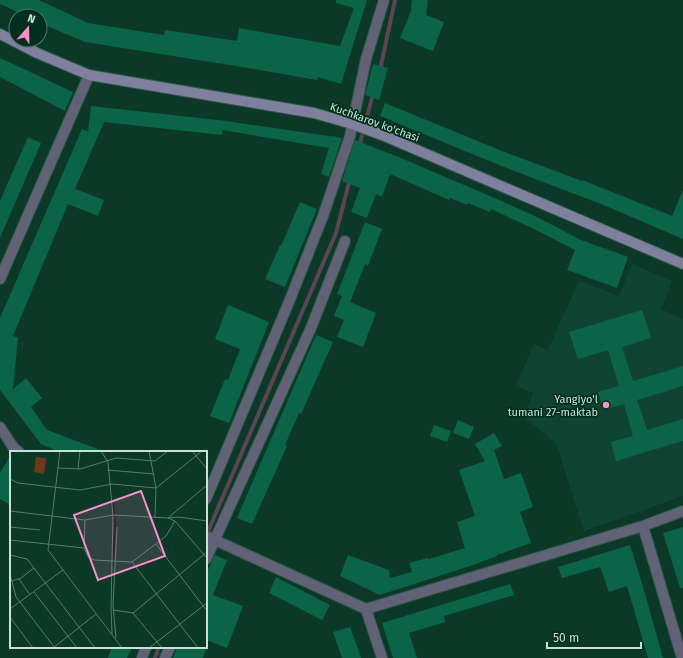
<svg xmlns="http://www.w3.org/2000/svg" width="683" height="658" viewBox="0 0 683 658" font-family="'Fira Sans',sans-serif">
	<style>
		.built { fill: #104432 }
		.lines { fill: none; stroke-linecap: round; stroke-linejoin: round }
		.stream { stroke: #5b4454; stroke-width: 4 }
		.building { fill: #0b6448 }
		.street-casing { stroke: #2d5747; stroke-width: 12 }
		.secondary-casing { stroke: #2d5747; stroke-width: 12 }
		.street { stroke: #626276; stroke-width: 10 }
		.secondary { stroke: #7f7f9e; stroke-width: 10 }
		.poi-dot { fill: #f890cc; stroke: #012e1f; stroke-width: 1.5 }
		.labels { text-anchor: middle; stroke-width: 3.5; stroke-linejoin: round; paint-order: stroke }
		.street-label { font-size: 11px; fill: #c6e2d5; stroke: #012e1f }
		.poi-label { font-size: 11px; fill: #c6e2d5; stroke: #012e1f; text-anchor: end }
		.inset-river { fill: none; stroke: #2d001d; stroke-width: 2 }
		.inset-road { fill: none; stroke: #567c6d; stroke-width: 1 }
		.view { fill: #f890cc; fill-opacity: 0.15; stroke: #f890cc; stroke-width: 2 }
		.inset-edge { fill: none; stroke: #c6e2d5; stroke-width: 2 }
	</style>
	<rect width="100%" height="100%" fill="#0c3828"/>
	<path class="built" d="M632,264l40,17 -11,28 22,10v177l-99,35 -28,-88 -32,-26 9,-24 -17,-7 18,-42 14,6 31,-69 40,15z"/>
	<g class="lines">
		<path class="stream" d="M380,70l15,-70
			M359,147l14,-53
			M206,536l130,-303 14,-54
			M155,658l4,-11"/>
	</g>
	<path class="building" d="M0,0h39l49,23 76,12 1,-5 72,11 2,-13 101,18 14,-38 -18,-5v-3h31l-26,84 -23,-7 -1,3 -81,-14 -151,-24 -45,-19v-7h-14l-26,-12z
		M412,0h16l-2,15 18,7 -11,29 -33,-13 11,-27z
		M0,58l73,34 -8,19 -65,-34z
		M373,64l15,4 -9,32 -14,-5z
		M385,103l117,48 80,30v-1l90,36 11,-26v49l-77,-33 -107,-41 -119,-49z
		M91,106l135,15 116,17 -13,39 -8,-3 8,-26 -107,-18v5l-118,-13 -29,67 29,11 -6,16 -30,-12 -55,132 5,2 -5,51 13,-11 16,20 -11,9 16,23 56,21 -43,1 -19,-8 -41,-54v-72l82,-189 6,3z
		M28,137l13,6 -41,95v-37z
		M355,140l46,18 96,41 40,18 44,23 47,17 -11,31 -50,-18 8,-20 -43,-22 -41,-19 -1,3 -22,-9 -1,2 -17,-7 -1,2 -59,-26 -8,23 -6,-3 -9,24 -16,-6 9,-24 -18,-7z
		M300,202l17,7 -32,78 -20,-8 15,-34 1,1z
		M365,222l17,7 -14,37 -3,-2 -15,38 26,11 -13,34 -26,-10 7,-17 -10,-4 8,-20 -5,-2z
		M228,305l41,17 -40,101 -19,-7 15,-37 3,1 12,-31 -25,-10z
		M642,310l9,28 -29,9 11,34 50,-15v20l-46,14 10,30 36,-11v22l-67,20 -5,-19 22,-6 -9,-32 -20,6 -6,-18 21,-6 -11,-36 -30,9 -9,-27z
		M316,335l17,7 -32,72 -2,-1 -14,32 2,1 -35,78 -15,-6z
		M458,420l16,7 -5,12 -16,-6z
		M434,425l17,6 -4,11 -17,-6z
		M494,433l8,13 -8,4 10,29 17,-6 12,34 -13,5 11,31 -34,12v1l-24,9 -93,30 -40,-19 8,-21 41,15 1,8 22,-6 -3,-9 19,-5 1,1 36,-11 -8,-26 18,-6 -16,-46 26,-9 -10,-17z
		M11,454v51l-11,-6v-26z
		M683,527v61h-3l-17,-55z
		M630,545l12,38 21,75h-15l-21,-72 -18,6 -9,-25 -38,11 -4,-11z
		M215,555l12,5 -14,35 30,11 -16,42 -21,-8v-66z
		M276,577l54,28 -8,15 -53,-27z
		M510,584l4,11 -70,21 1,6 -36,11 8,25h-24l-11,-35z
		M350,627l8,22 3,9h-19l-9,-26z
		M112,647h20l-5,11h-19z
		M177,647h30l-4,11h-30z"/>
	<g class="lines">
		<defs>
			<path id="street" d="M0,279l89,-204
				M0,427l13,20 6,5
				M206,499l83,-197 34,-86 27,-80 16,-77 18,-59
				M643,526l39,132
				M206,536l160,73 277,-83 40,-15
				M206,559l105,-231 34,-87
				M366,609l16,49
				M142,658l4,-11
				M165,658l5,-11"/>
			<path id="secondary" d="M0,34l37,19 52,22 225,38 38,11 30,11 301,129"/>
		</defs>
		<use href="#street" class="street-casing"/>
		<use href="#secondary" class="secondary-casing"/>
		<use href="#street" class="street"/>
		<use href="#secondary" class="secondary"/>
	</g>
	<circle class="poi-dot" cx="606" cy="405" r="4"/>
	<g class="labels">
		<g class="street-label">
			<text transform="translate(375 122) rotate(20)" y="4">Kuchkarov ko'chasi</text>
		</g>
		<g class="poi-label">
			<text x="598" y="403">Yangiyo'l<tspan x="598" dy="13">tumani 27-maktab</tspan></text>
		</g>
	</g>
	<g transform="translate(10 451)">
		<rect width="197" height="197" fill="#0c3828"/>
		<path d="M26,6l10,1 -2,16 -10,-2z" fill="#70371a"/>
		<path class="inset-river" d="M103,51l2,24 -2,40"/>
		<path class="inset-road" d="M50,0l-12,99 74,98M91,0l7,11 5,54 -2,91 1,27M139,0l7,37 -1,29M182,0l15,18M48,17l22,1 36,-11 39,3 13,-10M68,18l2,-18M97,19l47,4M0,28l8,4 62,7 32,-6 44,4 46,-37M0,60l75,9 28,-5 55,3 7,3 32,37M158,67l39,-33M158,67l11,-1 28,4M75,69l-1,28 4,9 6,3 38,2 34,-26 9,-15M0,76l30,3M0,89l74,8M146,93l51,67M0,104l17,4 68,89M122,111l66,86M0,123l6,23 39,51M9,128l11,16M2,130l9,-3 13,-10M24,141l43,56M0,158l53,-39M103,159l20,3 29,35M123,162l74,-61M0,166l23,31M106,187l-3,-33 4,-78M43,197l43,-34M139,197l58,-45"/>
		<path class="view" d="M131,40l24,65 -67,24 -24,-65z"/>
		<rect width="197" height="197" class="inset-edge"/>
	</g>
	<g transform="translate(28 28) rotate(20)"><circle r="19" fill="#012e1f" stroke="#507668"/>
	<path d="M0-3L7 15L0 10L-7 15Z" fill="#f890cc"/>
	<text y="-6" font-size="11" font-weight="bold" text-anchor="middle" fill="#c6e2d5">N</text>
	</g>
	<path d="M547 642v6h94v-6" fill="none" stroke="#c6e2d5" stroke-width="2"/>
	<text x="553" y="642" font-size="12" fill="#c6e2d5" stroke="#012e1f" stroke-width="3" paint-order="stroke">50 m</text>
</svg>
